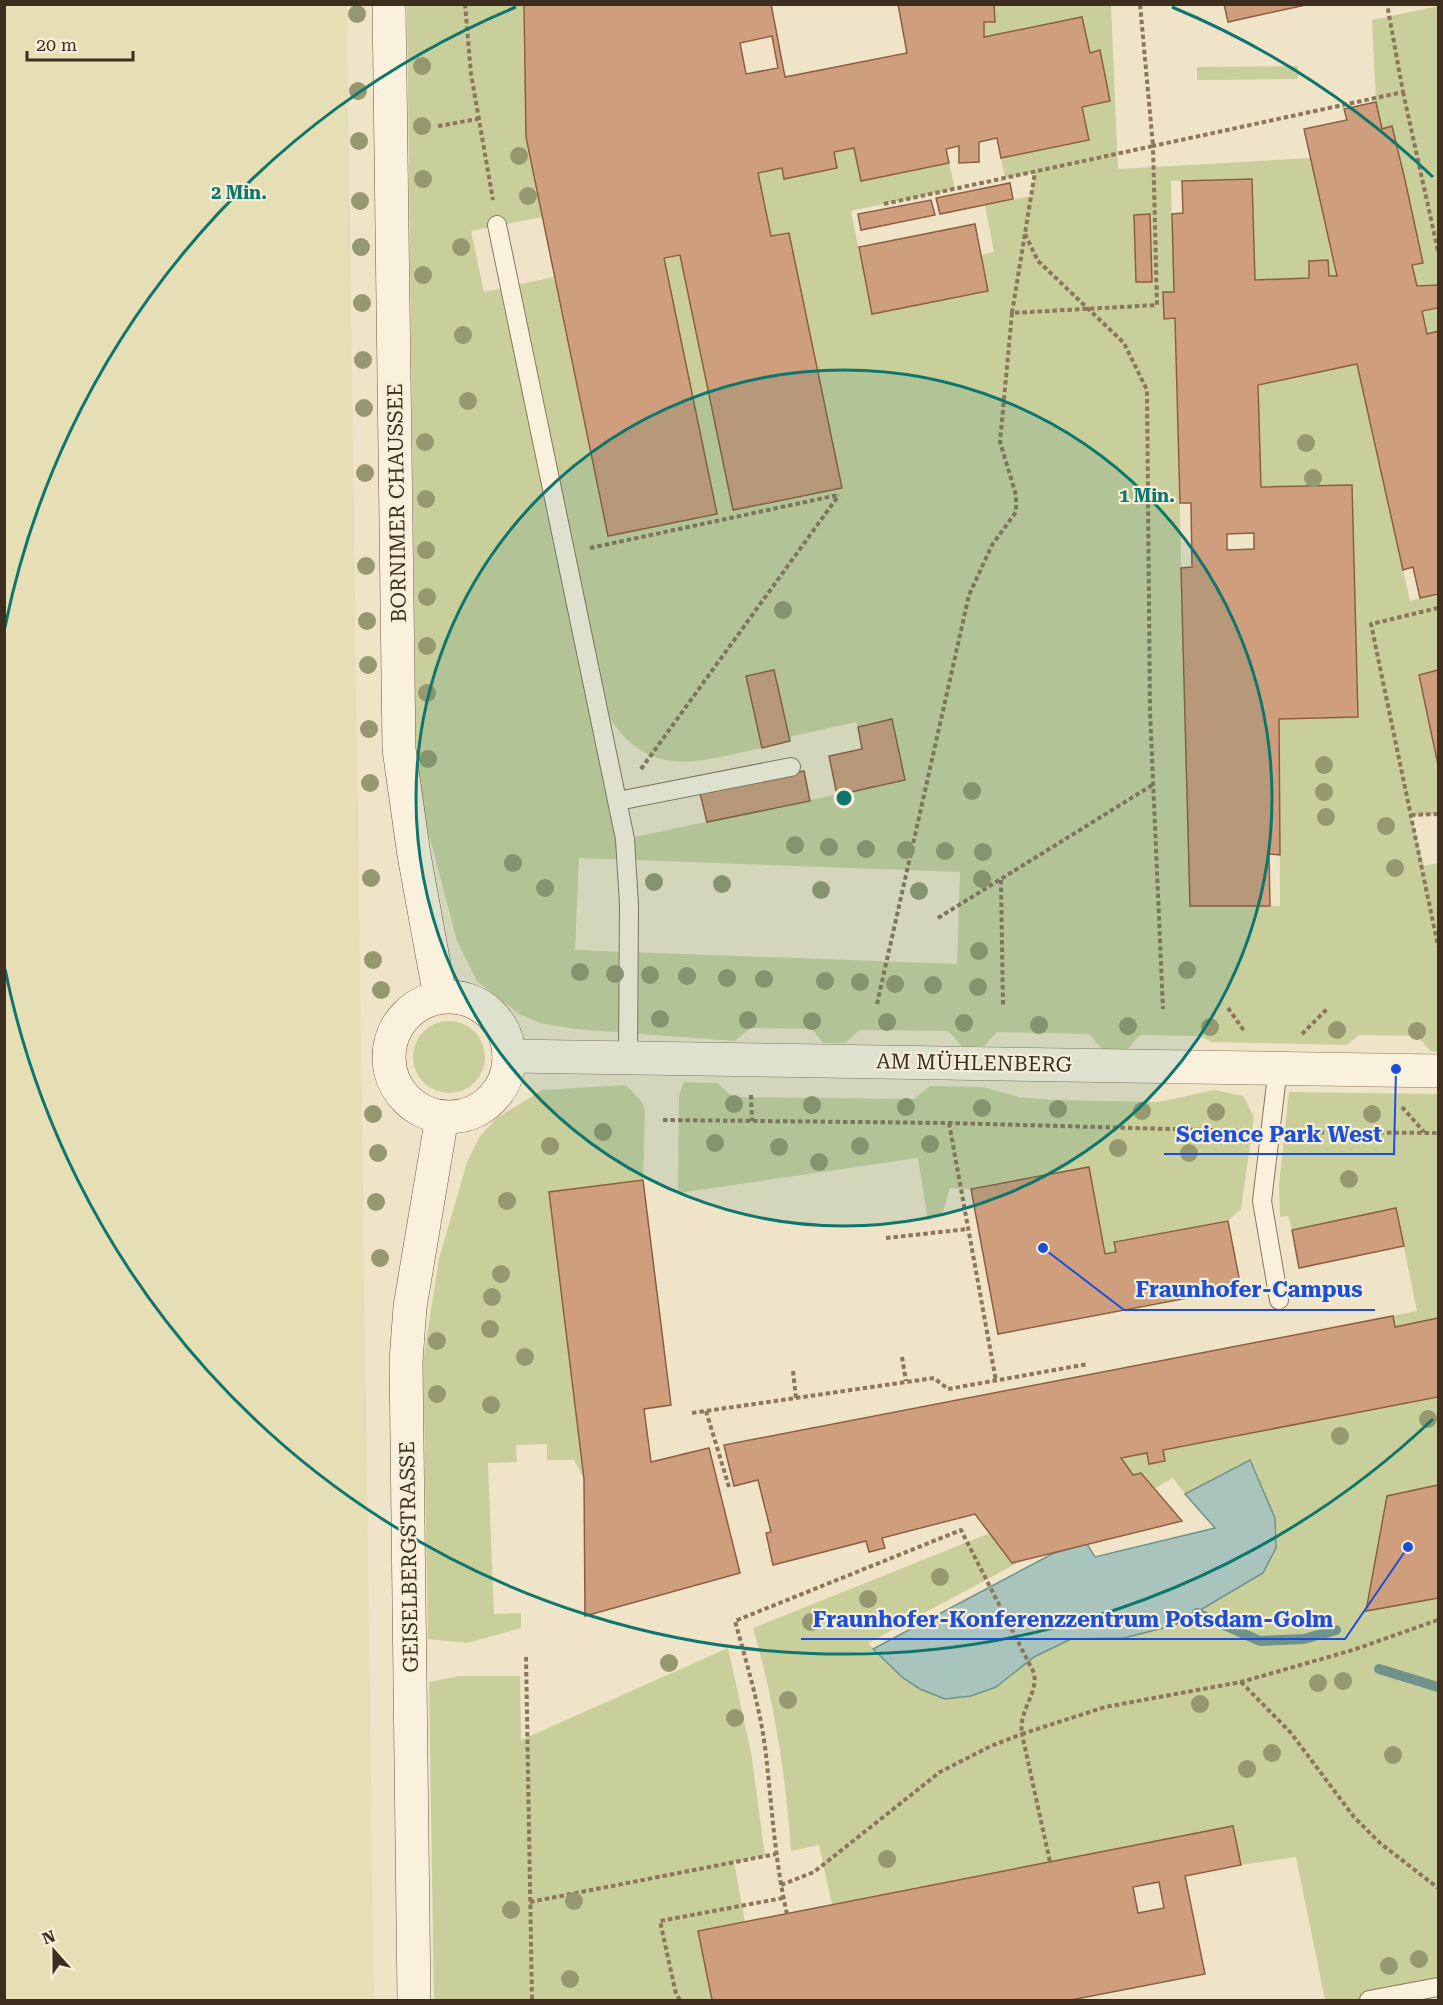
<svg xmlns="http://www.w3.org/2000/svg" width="1443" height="2005" viewBox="0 0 1443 2005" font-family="'Roboto Serif',serif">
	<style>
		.farmland { fill: #e6deb5 }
		.green { fill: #c9cf9b; fill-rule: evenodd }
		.water { fill: #a9c4bc; stroke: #6f938a; stroke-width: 1.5 }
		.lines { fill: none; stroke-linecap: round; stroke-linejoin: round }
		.stream { stroke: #6f938a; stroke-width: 10 }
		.building { fill: #cf9f7d; stroke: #8d5f41; stroke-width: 1.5; fill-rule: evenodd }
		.lane-casing { stroke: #8d765c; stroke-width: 20 }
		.street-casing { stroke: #8d765c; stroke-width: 34 }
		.secondary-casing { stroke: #6f573f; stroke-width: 34 }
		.path { stroke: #8d765c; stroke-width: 4; stroke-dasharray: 4.5 3; stroke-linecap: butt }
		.lane { stroke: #faf1dc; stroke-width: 18 }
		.street { stroke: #faf1dc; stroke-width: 33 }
		.secondary { stroke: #faf1dc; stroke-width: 33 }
		.tree { fill: #96986f }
		.ring { fill: none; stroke: #0f766e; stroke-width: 3 }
		.labels { text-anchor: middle; stroke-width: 4.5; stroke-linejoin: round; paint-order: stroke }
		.street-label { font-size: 21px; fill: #3d2e20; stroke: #f7eed8 }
		.centre { fill: #0f766e; stroke: #f7eed8; stroke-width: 3 }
		.ring-label { font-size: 18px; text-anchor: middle; font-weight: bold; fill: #0f766e; stroke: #f7eed8; stroke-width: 4.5; stroke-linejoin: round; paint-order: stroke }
		.leader { fill: none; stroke: #1d4ed8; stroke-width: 2 }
		.callout-dot { fill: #1d4ed8; stroke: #f7eed8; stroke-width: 2 }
		.callout-label { font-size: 22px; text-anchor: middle; font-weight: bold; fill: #1d4ed8; stroke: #f7eed8; stroke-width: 4.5; stroke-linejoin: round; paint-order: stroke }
	</style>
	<rect width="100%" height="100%" fill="#f0e4c8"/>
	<path class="farmland" d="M5,4l342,1 27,1995h-369z"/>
	<path class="green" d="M407,5h117l2,132 16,80 -71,14 13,61 70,-15 54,259 109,-22 -53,-256 16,-3 53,255 109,-23 -53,-254 -18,3 -13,-63 24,-5 2,11 53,-11 -3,-16 20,-4 95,15 6,26 -104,22 21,103 116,-24 -7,-35 13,-3 -9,-47 46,-9 4,-24 -30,6 -4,-20 87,-18 -6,-33 28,-6 -10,-51 -10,3 -8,-36 -98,20v-15l11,-1 -1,-16h-10h127l7,164 193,-11 26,118h-8l-1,-16 -19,1v17l-54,2 -3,-101 -81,2 3,111h-11l1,26h11l15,588h90l-1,-187 79,-2 -6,-232 -91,2 -3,-102 99,-21 53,237 28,-7v76l-19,5 19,90v49l-27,2 13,50 14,-3v189l-8,-1 -12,-15 -59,-1 -12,10 -135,-3 -13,-6 -59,-1 -12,14h-26l-13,-15 -92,-2 -13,14h-22l-14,-15 -88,-1 -15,13h-22l-11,-14 -62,-1 -15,13 -160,-12 -35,-6 -21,-9 -42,-33 -20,-40 -34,-129 -7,-49zM774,670l15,67 67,-15 2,5 34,-7 13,60 -280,59 -30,-152c7,13 12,30 22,41 40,52 90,31 145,20l-16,-72zM579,858l381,14 -3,92 -382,-14z
		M1438,6v279l-21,1 -5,-21 11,-3 -31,-136 -10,3 -6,-27 -4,-82z
		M1298,66v13l-101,1v-13z
		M1438,308v26v-3l-11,3 -5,-23z
		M413 1057a36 36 0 1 1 72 0a36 36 0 1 1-72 0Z
		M684,1082l33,1 16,14 181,2 16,-13 53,1 36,10 33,3 107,2 55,-12 29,6 11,21 -13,92 -13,12 -114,20 2,11 -11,2 -16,-86 -118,21 -21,-1 -7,24 -15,9 -10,-63 -240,35 1,-98z
		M626,1085l16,17 3,9 -2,69 -94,12 35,287 -10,-19h-27v-16l-31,1 1,17 -29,1 6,151 27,-1v15l-54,15 -39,-4 -5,-278 16,-102 28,-97 13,-26 17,-18 45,-28z
		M1289,1092l149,2v224l-43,9 -2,-11 24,-5 -21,-102 -104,21 -4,-14 -8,1 -1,-32z
		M1438,1397v590l-69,13h-44l-29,-143 -55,8 -8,-39 -401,79 -13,-60 -28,6c-5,-75 -17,-151 -38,-223l237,-95 33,27 -155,83 35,35 42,21 27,-3 24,-9 37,-30 38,-18 53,-1 51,-13 75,-164 -65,33 -12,-16 -19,11 -13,-16 -8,2 -12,-17 26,-5 18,8 -2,-11z
		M728,1648l23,104 14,104 -31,6 11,60 -47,10 14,68h-278l-5,-318 31,-6h60l1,64z"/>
	<path class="water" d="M1250,1460l25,58 1,30 -13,25 -88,52 -51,13 -53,1 -37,18 -38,30 -25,9 -26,3 -25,-10 -17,-11 -30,-29 181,-96 33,-9 8,13 120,-29 -30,-34z"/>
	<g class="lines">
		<path class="stream" d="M1197,1613l63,28 44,-2 32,-9
			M1379,1669l59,18"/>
	</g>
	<path class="building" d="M524,4h247l14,73 122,-24 -9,-49 96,1 1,17h-11v15l98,-20 8,36 10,-3 10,51 -28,6 7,33 -88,18 -4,-20 -18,4v20l-20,1v-17l-13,3 3,14 -88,18 -7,-33 -20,4 3,16 -53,11 -2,-11 -24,5 13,63 18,-3 53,255 -109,22 -53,-255 -16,3 53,256 -109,22 -82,-399zM772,36l6,32 -32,6 -6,-31z
		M1224,4h86l-82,18z
		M1376,102l6,27 10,-3 13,54 18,83 -11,2 5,21 21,-1v23l-16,3 5,23 11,-3v263l-18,4 -7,-31 -10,3 -46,-206 -99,21 3,102 91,-2 6,232 -79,2 1,136 -11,-1 1,52h-80l-9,-338 11,-1 -1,-64h-11l-5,-185 -11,1 -1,-27h11l-2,-78 11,-1 -1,-32 70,-2 3,101 54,-2v-17l19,-1 1,16h8l-33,-147 43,-9 -3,-11zM1254,533v16l-27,1v-16z
		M1010,183l3,16 -73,15 -4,-16z
		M931,200l4,15 -74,15 -3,-16z
		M1150,214l2,68h-16l-2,-67z
		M975,224l13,67 -116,23 -13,-67z
		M774,670l16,71 -28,7 -16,-72z
		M1438,670v95l-19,-90z
		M892,719l13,61 -68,15 -8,-39 33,-7 -4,-22z
		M804,771l6,30 -103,21 -7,-29z
		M1089,1167l16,87 11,-2 -2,-10 114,-21 13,67 -243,46 -27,-145z
		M643,1180l28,225 -27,4 7,53 58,-14 31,125 -155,43 -1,-137 -35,-287z
		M1396,1208l8,38 -105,22 -7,-38z
		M1393,1316l2,11 43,-9v79l-275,53 2,11 -16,3 -2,-11 -26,5 12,17 8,-2 41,48 -170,42 -37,-49 -93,24 3,10 -16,4 -3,-11 -93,24 -7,-32 5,-1 -13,-52 -24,6 -10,-41z
		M1438,1485v113l-72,13 21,-115z
		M1233,1826l8,39 -56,11 20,98 -134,26h-359l-14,-69zM1159,1882l5,26 -26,5 -5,-26z"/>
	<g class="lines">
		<defs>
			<path id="lane" d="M497,225l128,614 4,66 -1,152
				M618,801l173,-34
				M1278,1067l-16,134 17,99
				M1369,2000l69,-13"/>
			<path id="street" d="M509,1056l929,15"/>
			<path id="secondary" d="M389,4l10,745 15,106 26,142
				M389 1057a60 60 0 1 1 120 0a60 60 0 1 1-120 0Z
				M414,2000l-8,-639 4,-54 32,-190"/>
		</defs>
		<use href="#lane" class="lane-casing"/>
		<use href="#street" class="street-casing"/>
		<use href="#secondary" class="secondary-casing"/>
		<path class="path" d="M465,4l6,70 22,126
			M1403,92l35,159
			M438,126l40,-7
			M884,204l269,-58 -13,-142
			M1025,234l13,27 86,82 23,47 3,321 13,298
			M1012,313l23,-141
			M590,548l248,-53
			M1438,608l-67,16 67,322
			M641,769l198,-274
			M1411,815l27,-1
			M1001,880l2,126
			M938,918l216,-134
			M877,1004l92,-409 23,-50 24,-33v-17l-16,-53 12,-129 145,-8 -4,-159 250,-54 -16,-88
			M1228,1008l17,24
			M1302,1034l25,-25
			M751,1095l1,26
			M1402,1107l22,25
			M663,1120l286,3 295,8
			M949,1123l47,258
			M1297,1132l141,1
			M886,1238l82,-9
			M902,1357l4,24
			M793,1371l3,27
			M706,1411l23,76
			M692,1413l242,-35 14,11 140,-25
			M526,1657l6,343
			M1241,1682l50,51 63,84 26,26 58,45
			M781,1885l33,-13 126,-100 51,-26 31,-12 28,128
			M530,1902l246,-48
			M787,1914c-12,-52 -15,-106 -21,-159 -5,-45 -19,-90 -31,-134l226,-91 73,143c4,22 -16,38 -12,61l83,-27 136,-25 112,-32 85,-30
			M680,2000l-4,-6 -16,-73 123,-23"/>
		<use href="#lane" class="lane"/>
		<use href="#street" class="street"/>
		<use href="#secondary" class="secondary"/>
	</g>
	<g class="tree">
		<circle cx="357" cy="14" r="9"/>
		<circle cx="422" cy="66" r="9"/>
		<circle cx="358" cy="91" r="9"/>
		<circle cx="422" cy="126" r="9"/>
		<circle cx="359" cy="141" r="9"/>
		<circle cx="519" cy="156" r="9"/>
		<circle cx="423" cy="179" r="9"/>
		<circle cx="528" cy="196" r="9"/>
		<circle cx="360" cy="201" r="9"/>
		<circle cx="361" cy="247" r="9"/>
		<circle cx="461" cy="247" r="9"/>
		<circle cx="423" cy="275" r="9"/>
		<circle cx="362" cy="303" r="9"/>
		<circle cx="463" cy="335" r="9"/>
		<circle cx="363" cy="360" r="9"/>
		<circle cx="468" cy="401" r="9"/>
		<circle cx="364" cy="408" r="9"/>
		<circle cx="425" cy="442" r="9"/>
		<circle cx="1306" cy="443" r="9"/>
		<circle cx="365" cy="473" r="9"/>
		<circle cx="1313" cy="478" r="9"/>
		<circle cx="426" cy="499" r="9"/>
		<circle cx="426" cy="550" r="9"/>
		<circle cx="366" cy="566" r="9"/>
		<circle cx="427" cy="597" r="9"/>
		<circle cx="783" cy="610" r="9"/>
		<circle cx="367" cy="621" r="9"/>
		<circle cx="427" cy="646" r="9"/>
		<circle cx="368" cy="665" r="9"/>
		<circle cx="427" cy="693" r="9"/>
		<circle cx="369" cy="729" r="9"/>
		<circle cx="428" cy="759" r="9"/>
		<circle cx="1324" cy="765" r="9"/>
		<circle cx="370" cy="783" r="9"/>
		<circle cx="972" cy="791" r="9"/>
		<circle cx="1324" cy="792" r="9"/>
		<circle cx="1326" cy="817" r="9"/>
		<circle cx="1386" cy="826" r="9"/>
		<circle cx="795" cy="845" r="9"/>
		<circle cx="829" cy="847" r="9"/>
		<circle cx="866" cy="849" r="9"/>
		<circle cx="906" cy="850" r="9"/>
		<circle cx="945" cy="851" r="9"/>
		<circle cx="983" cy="852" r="9"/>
		<circle cx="513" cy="863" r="9"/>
		<circle cx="1395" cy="868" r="9"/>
		<circle cx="371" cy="878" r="9"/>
		<circle cx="982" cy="879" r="9"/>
		<circle cx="654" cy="882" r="9"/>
		<circle cx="722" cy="884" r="9"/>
		<circle cx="545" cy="888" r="9"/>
		<circle cx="821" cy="890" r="9"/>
		<circle cx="919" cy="891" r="9"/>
		<circle cx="979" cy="951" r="9"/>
		<circle cx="373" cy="960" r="9"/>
		<circle cx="1187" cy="970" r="9"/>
		<circle cx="580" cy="972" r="9"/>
		<circle cx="615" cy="974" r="9"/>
		<circle cx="650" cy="975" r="9"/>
		<circle cx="687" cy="976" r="9"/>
		<circle cx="727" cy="978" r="9"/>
		<circle cx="764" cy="979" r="9"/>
		<circle cx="825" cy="981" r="9"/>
		<circle cx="860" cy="982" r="9"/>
		<circle cx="895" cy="984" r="9"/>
		<circle cx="933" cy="985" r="9"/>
		<circle cx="978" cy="987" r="9"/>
		<circle cx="381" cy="990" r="9"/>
		<circle cx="660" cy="1019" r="9"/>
		<circle cx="748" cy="1020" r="9"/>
		<circle cx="812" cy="1021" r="9"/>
		<circle cx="887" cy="1022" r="9"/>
		<circle cx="964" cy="1023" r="9"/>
		<circle cx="1039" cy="1025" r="9"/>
		<circle cx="1128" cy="1026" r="9"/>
		<circle cx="1210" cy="1027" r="9"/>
		<circle cx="1337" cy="1030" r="9"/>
		<circle cx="1417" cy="1031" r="9"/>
		<circle cx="734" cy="1104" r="9"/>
		<circle cx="812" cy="1105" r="9"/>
		<circle cx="906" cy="1107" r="9"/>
		<circle cx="982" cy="1108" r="9"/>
		<circle cx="1058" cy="1109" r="9"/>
		<circle cx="1142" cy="1111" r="9"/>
		<circle cx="1216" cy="1112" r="9"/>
		<circle cx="373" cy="1114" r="9"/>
		<circle cx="1372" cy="1114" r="9"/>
		<circle cx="603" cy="1132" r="9"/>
		<circle cx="715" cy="1143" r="9"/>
		<circle cx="930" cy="1144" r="9"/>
		<circle cx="550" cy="1146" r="9"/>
		<circle cx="860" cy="1146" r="9"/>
		<circle cx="779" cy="1147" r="9"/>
		<circle cx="1118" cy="1148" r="9"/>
		<circle cx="378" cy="1153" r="9"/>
		<circle cx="1189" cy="1153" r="9"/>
		<circle cx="819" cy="1162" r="9"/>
		<circle cx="1349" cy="1179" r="9"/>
		<circle cx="507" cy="1201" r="9"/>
		<circle cx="376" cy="1202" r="9"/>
		<circle cx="380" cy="1258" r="9"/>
		<circle cx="501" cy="1274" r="9"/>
		<circle cx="492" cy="1297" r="9"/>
		<circle cx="490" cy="1329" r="9"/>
		<circle cx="437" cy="1341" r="9"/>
		<circle cx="525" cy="1357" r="9"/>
		<circle cx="437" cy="1394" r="9"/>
		<circle cx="491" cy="1405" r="9"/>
		<circle cx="1428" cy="1419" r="9"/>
		<circle cx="1340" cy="1436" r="9"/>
		<circle cx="940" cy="1577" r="9"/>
		<circle cx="868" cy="1599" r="9"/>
		<circle cx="811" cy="1622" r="9"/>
		<circle cx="669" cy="1663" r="9"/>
		<circle cx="1343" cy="1681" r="9"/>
		<circle cx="1318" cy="1683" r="9"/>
		<circle cx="788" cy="1700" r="9"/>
		<circle cx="1200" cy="1704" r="9"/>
		<circle cx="735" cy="1718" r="9"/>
		<circle cx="1272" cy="1753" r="9"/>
		<circle cx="1393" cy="1755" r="9"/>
		<circle cx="1247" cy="1769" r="9"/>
		<circle cx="887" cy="1859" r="9"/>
		<circle cx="574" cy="1901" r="9"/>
		<circle cx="511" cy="1910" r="9"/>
		<circle cx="1419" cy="1959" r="9"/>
		<circle cx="1389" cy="1966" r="9"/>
		<circle cx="570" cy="1979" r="9"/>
	</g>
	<circle cx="844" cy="798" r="428" fill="#0f766e" fill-opacity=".12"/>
	<g class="ring">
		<circle cx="844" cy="798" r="428"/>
		<path d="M1433 1419A856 856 0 0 1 5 969M5 627A856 856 0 0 1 516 7M1172 7A856 856 0 0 1 1433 177"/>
	</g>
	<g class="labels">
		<g class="street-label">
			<text transform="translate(397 503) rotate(-91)" y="7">BORNIMER CHAUSSEE</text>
			<text transform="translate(974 1063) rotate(1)" y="7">AM MÜHLENBERG</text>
			<text transform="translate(409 1557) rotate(-91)" y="7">GEISELBERGSTRASSE</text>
		</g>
	</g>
	<circle cx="844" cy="798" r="9" class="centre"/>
	<g class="ring-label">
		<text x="239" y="199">2 Min.</text>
		<text x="1147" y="502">1 Min.</text>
	</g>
	<path class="leader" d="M1396 1069L1394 1154H1164M1043 1248L1124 1310H1375M1408 1547L1345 1639H801"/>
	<g class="callout-dot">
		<circle cx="1396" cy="1069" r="6"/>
		<circle cx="1043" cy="1248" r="6"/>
		<circle cx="1408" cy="1547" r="6"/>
	</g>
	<g class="callout-label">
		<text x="1279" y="1142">Science Park West</text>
		<text x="1249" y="1297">Fraunhofer-Campus</text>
		<text x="1073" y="1627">Fraunhofer-Konferenzzentrum Potsdam-Golm</text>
	</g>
	<rect width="1443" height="2005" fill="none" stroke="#3d2e20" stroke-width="12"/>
	<g transform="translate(54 1951) rotate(339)" stroke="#f7eed8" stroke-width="4.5" paint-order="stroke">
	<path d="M0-4.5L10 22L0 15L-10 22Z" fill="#3d2e20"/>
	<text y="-9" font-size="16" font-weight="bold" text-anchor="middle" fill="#3d2e20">N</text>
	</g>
	<path d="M27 51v9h106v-9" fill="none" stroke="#3d2e20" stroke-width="3"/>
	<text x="36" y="51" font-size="18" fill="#3d2e20" stroke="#f7eed8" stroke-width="4.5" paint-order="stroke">20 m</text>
</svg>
